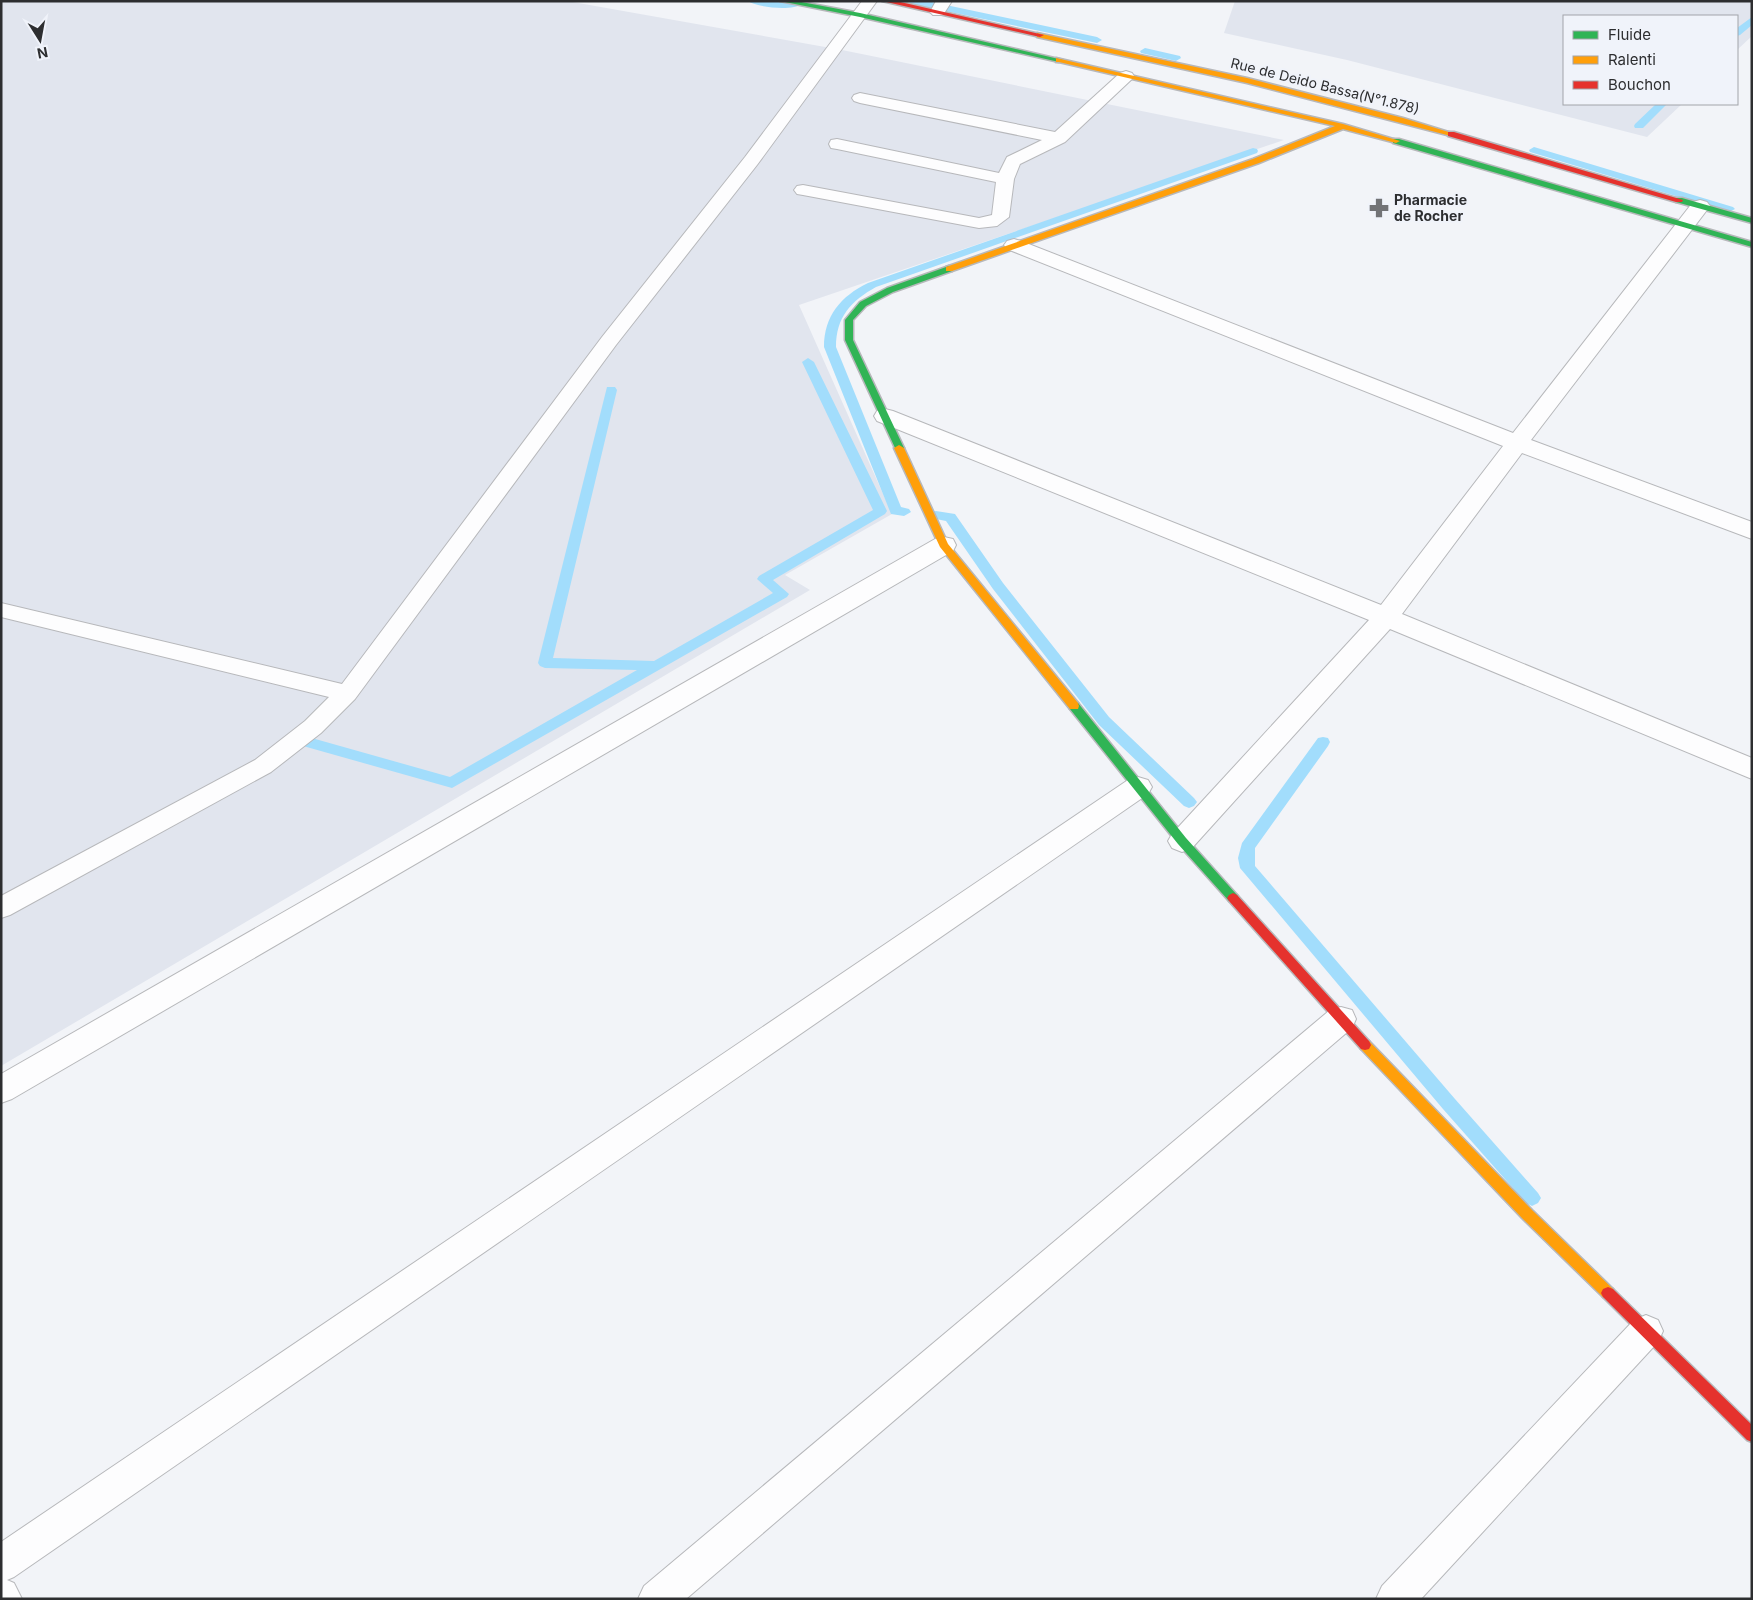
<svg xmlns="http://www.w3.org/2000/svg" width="1753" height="1600" viewBox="0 0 1753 1600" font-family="Inter,sans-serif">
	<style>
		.built { fill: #e1e5ee }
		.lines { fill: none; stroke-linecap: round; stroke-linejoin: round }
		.stream { fill: #a2ddfc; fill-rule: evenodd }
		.lane-casing { stroke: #b7b8bb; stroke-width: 2 }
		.street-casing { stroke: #b7b8bb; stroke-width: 2 }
		.fast-casing { stroke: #b7b8bb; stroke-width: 3 }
		.slow-casing { stroke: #b7b8bb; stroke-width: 3 }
		.jam-casing { stroke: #b7b8bb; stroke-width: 3 }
		.lane { fill: #fdfdfe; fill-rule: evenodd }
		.street { fill: #fdfdfe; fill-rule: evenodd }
		.fast { fill: #30b455; fill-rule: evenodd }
		.slow { fill: #ff9f0a; fill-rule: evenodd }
		.jam { fill: #e5322d; fill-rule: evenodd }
		.labels { text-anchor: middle; stroke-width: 4; stroke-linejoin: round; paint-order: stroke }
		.far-street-label { font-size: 14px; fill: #2d2e30; stroke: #f0f3fa }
		.far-poi-label { font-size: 14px; font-weight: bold; fill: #2d2e30; stroke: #f0f3fa; text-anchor: start }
	</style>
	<rect width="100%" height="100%" fill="#f2f4f8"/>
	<path class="built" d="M1,1h566l275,49 442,90 -485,165 93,209 -107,61 25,15 -809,476z
		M1235,1h517v35l-15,14v-34h-173v88h118l-35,33 -300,-77 -123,-27z"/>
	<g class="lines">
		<path class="stream" d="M748,1h50l4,3c-9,7 -44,4 -54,-3z
			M907,1h20l170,36 5,3 -5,3 -185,-39z
			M1752,17v8l-12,10 -3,1v-8z
			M1145,48l35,8 1,2 -5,3 -35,-8 -1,-2z
			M1656,104h11l-24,24h-8l-1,-2 1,-2z
			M1534,147l199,60 2,2 -6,3 -4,-1 -195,-59 -1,-2z
			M1253,148l4,1 1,2 -1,2 -381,134c-25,14 -40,30 -40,60l65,160 8,2 2,3 -7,4 -13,-2 -67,-167c0,-31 17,-51 44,-64z
			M808,358l6,4 73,149 -2,3 -112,66 16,14 -2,3 -335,191 -156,-44 -7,2 -5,-1 -2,-4 2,-4 10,-4 156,44 187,-107 -92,-2 -5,-2 -2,-3 69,-276h8l2,3 -64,268 101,3 119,-68 -16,-14 2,-3 114,-66 -71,-148z
			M936,511l19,3 48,69 106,134 85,81 3,4 -3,4 -5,2 -5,-2 -85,-81 -106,-136 -47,-68 -15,-3 -2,-3 2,-3z
			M1323,737l5,1 2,4 -2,4 -73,102v18l200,233 83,94 3,5 -3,5 -6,3 -6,-3 -83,-94 -203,-241 -2,-10 4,-15 76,-105z"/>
		<defs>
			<path id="lane" d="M862,1h15l-120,164 -141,180 -261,354 -34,34 -50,39 -261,143 -9,3v-22l254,-136 50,-39 24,-24 -328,-80v-14l341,81 260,-347 143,-180z
				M936,1h16l-9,14h-10l-3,-3z
				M1126,71l6,2 2,3 -2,3 -67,63 -45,22 -6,15 -5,38 -12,9 -18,2 -176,-33 -6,-1 -3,-4 3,-4 6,-1 176,33 13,-3 4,-33 -159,-33 -6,-1 -2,-4 2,-4 6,-1 162,34 8,-16 35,-17 -182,-37 -6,-2 -2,-3 2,-3 6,-2 195,39 65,-59z"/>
			<path id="street" d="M1700,200l7,2 3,4 -3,4 -176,230 221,82v17l-230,-86 -120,161 350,144v21l-362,-150 -198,219 -10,4 -10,-4 -4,-7 4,-7 197,-214 -492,-199 -3,-5 3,-5 8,-2 8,2 488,194 122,-159 -496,-197 -3,-4 3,-4 7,-2 7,2 492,192 180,-231z
				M944,537l9,2 3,6 -3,6 -941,548 -11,4v-29l934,-535z
				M1138,777l10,3 4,7 -4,7 -1134,783 -7,3 7,3 8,16h-21v-57l1127,-762z
				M1341,1007l11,3 4,9 -4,9 -666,571h-48l6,-13 686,-576z
				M1646,1315l12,5 5,11 -5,11 -237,257h-45l6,-13 252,-266z"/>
			<path id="fast" d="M780,1h16l64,12 203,47 -4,2 -199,-45z
				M1393,139h6l353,103v5l-359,-104z
				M1676,198h6l70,20v5l-76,-21z
				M949,266l4,3 -1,2 -59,21 -27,14 -13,14v20l51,108 -2,2h-6l-51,-110v-20l15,-18 27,-14z
				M1074,702l4,1 108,135 51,57 2,3 -2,3h-8l-51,-57 -108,-135 -1,-3z"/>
			<path id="slow" d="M1037,33l210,45 156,40 52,16 -4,2 -204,-53 -210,-46z
				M1056,58l287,66 57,17 -4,2 -53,-14 -84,34 -307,108h-6v-4l307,-108 82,-33 -276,-64h-3z
				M899,445l5,3 44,96 130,159 1,3 -1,3h-8l-130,-162 -46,-99z
				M1365,1040l4,1 163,169 81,79 2,4 -2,4 -5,2 -5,-2 -81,-79 -161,-169 -2,-4 2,-4z"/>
			<path id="jam" d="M882,1h14l148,34 -4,2z
				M1448,132h6l229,68 -1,2h-6l-228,-66z
				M1233,893l4,2 132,146 2,4 -2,4 -4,1 -4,-1 -132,-148 -2,-3 2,-3z
				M1608,1287l5,2 139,136v17l-5,-2 -144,-143 -2,-4 2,-4z"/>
		</defs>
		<use href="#lane" class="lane-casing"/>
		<use href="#street" class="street-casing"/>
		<use href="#fast" class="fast-casing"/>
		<use href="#slow" class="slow-casing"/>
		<use href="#jam" class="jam-casing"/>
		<use href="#lane" class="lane"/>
		<use href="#street" class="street"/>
		<use href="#fast" class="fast"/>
		<use href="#slow" class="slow"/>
		<use href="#jam" class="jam"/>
	</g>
	<defs>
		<symbol id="pharmacy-bare" viewBox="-9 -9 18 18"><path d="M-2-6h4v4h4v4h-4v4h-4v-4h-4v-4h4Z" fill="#727376" stroke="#f0f3fa" stroke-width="2.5" paint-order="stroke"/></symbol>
	</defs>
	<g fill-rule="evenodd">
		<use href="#pharmacy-bare" x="1365" y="194" width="28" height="28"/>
	</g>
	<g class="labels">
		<g class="far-street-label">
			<text transform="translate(1325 86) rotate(14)" y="5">Rue de Deido Bassa(N°1.878)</text>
		</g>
		<g class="far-poi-label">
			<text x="1394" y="205">Pharmacie<tspan x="1394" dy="16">de Rocher</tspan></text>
		</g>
	</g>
	<rect width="1753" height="1600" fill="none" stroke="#2d2e30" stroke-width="5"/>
	<rect x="1563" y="15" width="175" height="90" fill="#f0f3fa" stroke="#a2a4a9"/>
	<rect x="1573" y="31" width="25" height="8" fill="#30b455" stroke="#a2a4a9"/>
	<text x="1608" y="40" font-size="15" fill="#2d2e30">Fluide</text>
	<rect x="1573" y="56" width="25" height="8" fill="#ff9f0a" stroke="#a2a4a9"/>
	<text x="1608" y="65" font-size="15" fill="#2d2e30">Ralenti</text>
	<rect x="1573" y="81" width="25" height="8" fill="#e5322d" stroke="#a2a4a9"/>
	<text x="1608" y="90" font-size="15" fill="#2d2e30">Bouchon</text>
	<g transform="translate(40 40) rotate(169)" stroke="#f0f3fa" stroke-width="4" paint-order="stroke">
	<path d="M0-4L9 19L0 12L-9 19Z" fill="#2d2e30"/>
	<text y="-8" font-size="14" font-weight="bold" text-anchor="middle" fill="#2d2e30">N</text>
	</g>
</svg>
